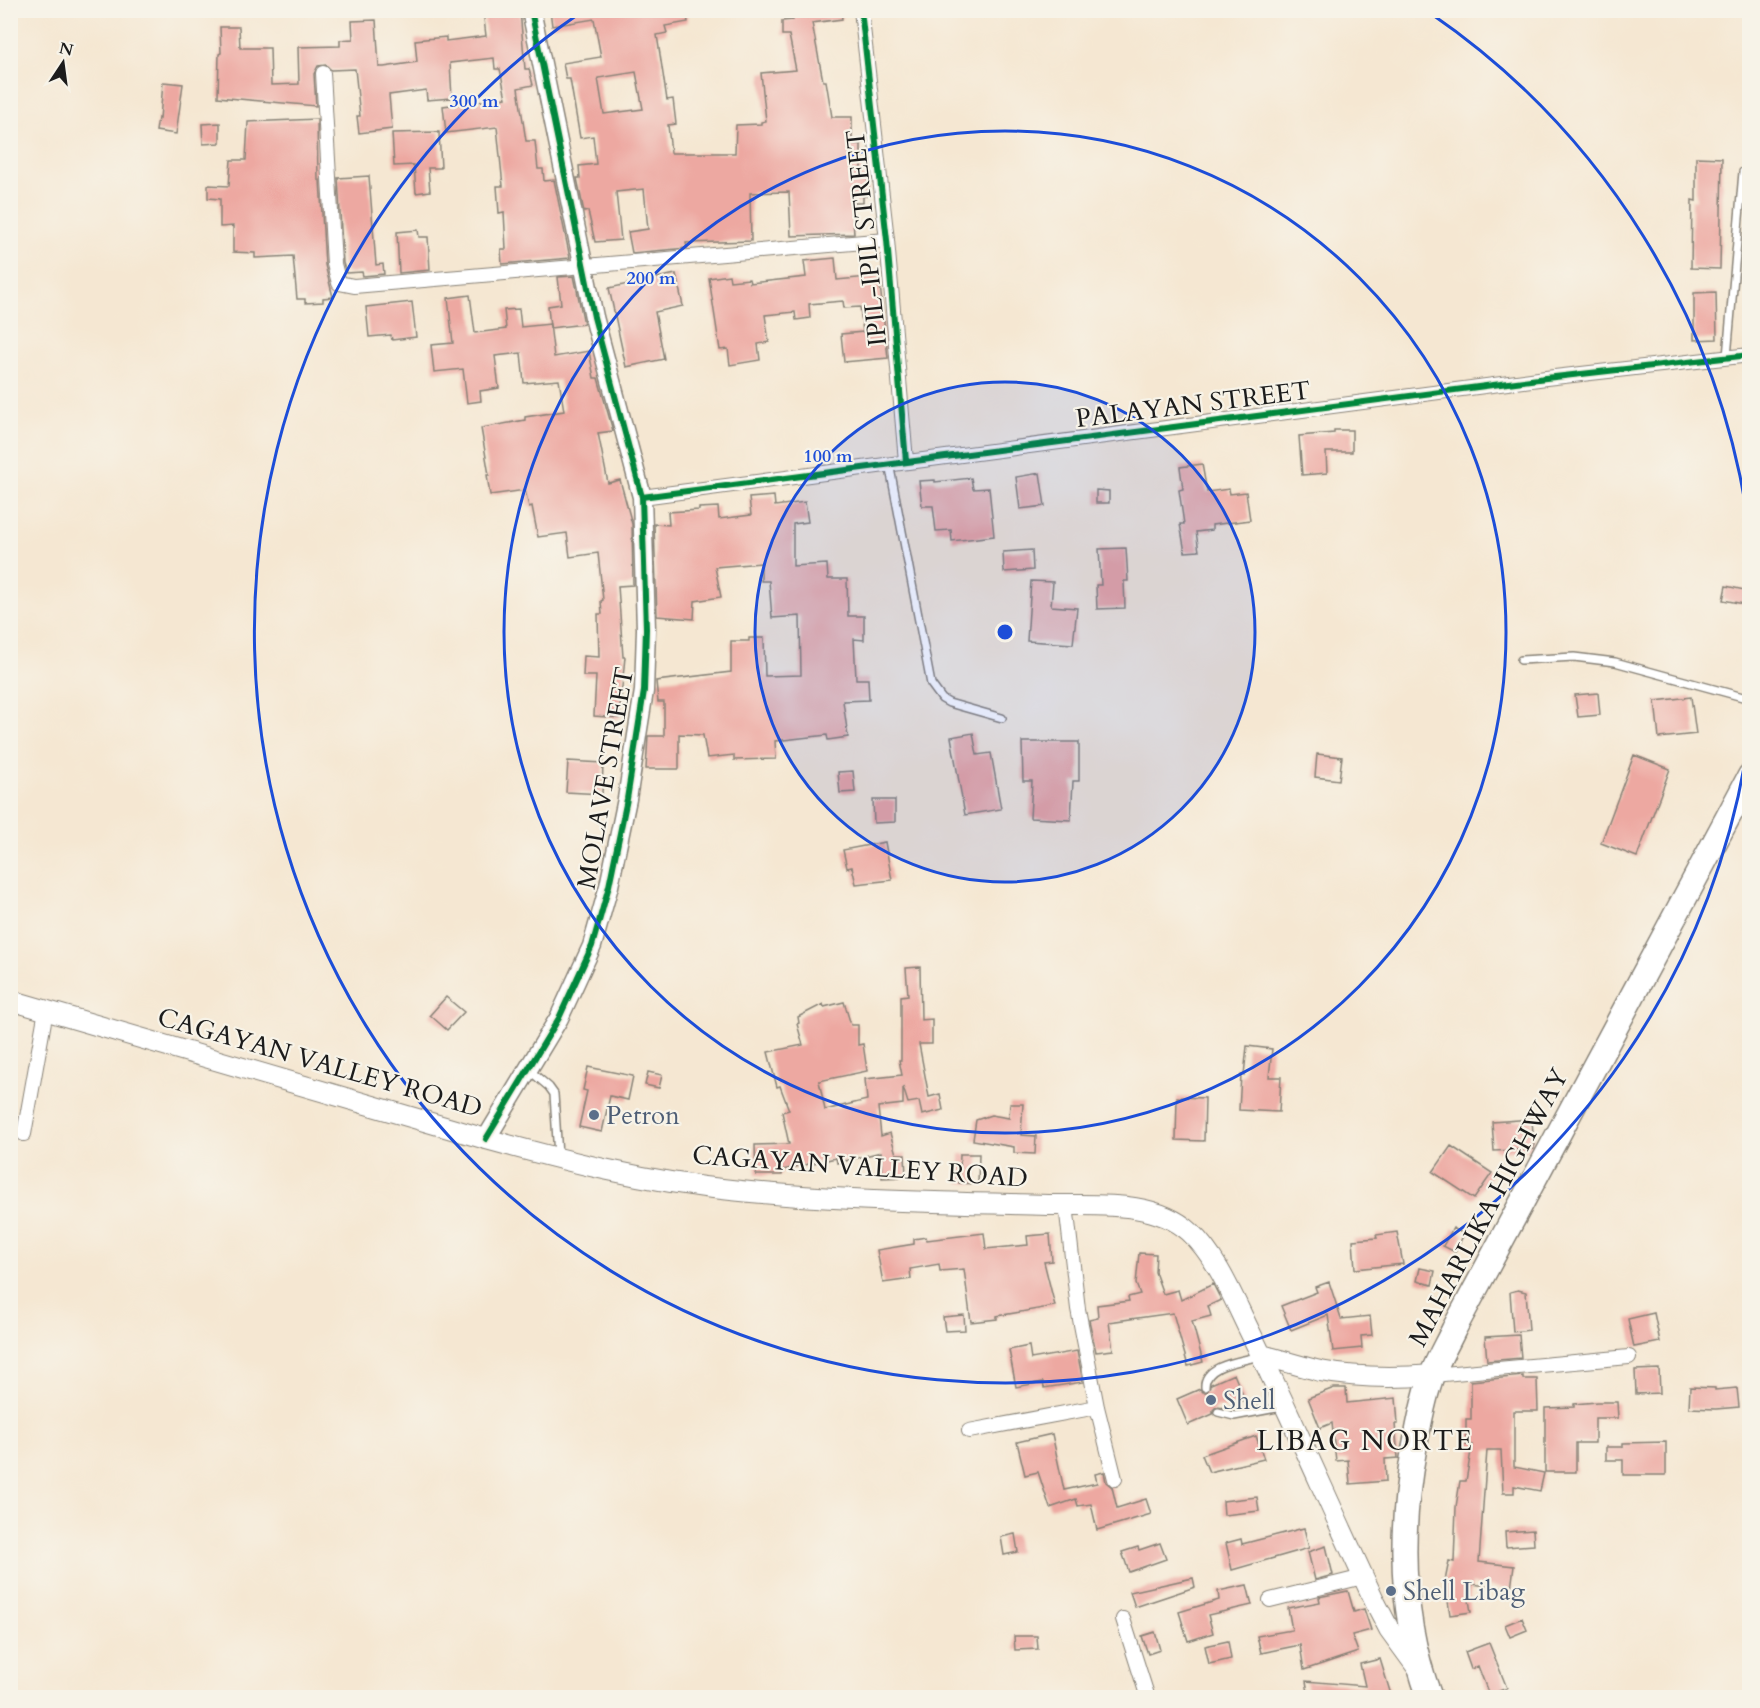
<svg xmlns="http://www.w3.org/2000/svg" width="1760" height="1708" viewBox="0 0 1760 1708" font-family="Cardo,serif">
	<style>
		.building { fill: #eda8a1; fill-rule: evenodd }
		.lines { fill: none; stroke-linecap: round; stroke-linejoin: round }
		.service-casing { stroke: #888277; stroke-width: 10 }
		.minor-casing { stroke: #888277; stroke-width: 16 }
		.tertiary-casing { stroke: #888277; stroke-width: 21 }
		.secondary-casing { stroke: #888277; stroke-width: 22 }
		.trunk-casing { stroke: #888277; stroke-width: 27 }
		.service { stroke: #fff; stroke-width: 7 }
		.minor { stroke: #fff; stroke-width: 14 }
		.tertiary { stroke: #fff; stroke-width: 18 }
		.secondary { stroke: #fff; stroke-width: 20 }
		.trunk { stroke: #fff; stroke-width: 24 }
		.cycleway-casing { stroke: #f7f3e8; stroke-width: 10 }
		.cycleway { stroke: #00873e; stroke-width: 6 }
		.ring { fill: none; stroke: #1d4ed8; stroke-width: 3 }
		.service-dot { fill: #5c6f8a; stroke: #f7f3e8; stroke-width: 2 }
		.labels { text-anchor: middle; stroke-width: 4.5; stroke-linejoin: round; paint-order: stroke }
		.street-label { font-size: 26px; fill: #1c1c1c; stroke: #f7f3e8 }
		.service-label { font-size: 26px; fill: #4e5e75; stroke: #f7f3e8; text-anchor: start }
		.quarter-label { font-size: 28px; letter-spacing: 1.5px; fill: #1c1c1c; stroke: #f7f3e8 }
		.centre { fill: #1d4ed8; stroke: #f7f3e8; stroke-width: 3 }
		.ring-label { font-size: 18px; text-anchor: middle; font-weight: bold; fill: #1d4ed8; stroke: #f7f3e8; stroke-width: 4.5; stroke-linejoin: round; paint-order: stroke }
	</style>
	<rect width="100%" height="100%" fill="#f7f3e8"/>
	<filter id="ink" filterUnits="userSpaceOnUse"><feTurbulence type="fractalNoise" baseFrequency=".0167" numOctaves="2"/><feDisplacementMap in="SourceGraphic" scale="12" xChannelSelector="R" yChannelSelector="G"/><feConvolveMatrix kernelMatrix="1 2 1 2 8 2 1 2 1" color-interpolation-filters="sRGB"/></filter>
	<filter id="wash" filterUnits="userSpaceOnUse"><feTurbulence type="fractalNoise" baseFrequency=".008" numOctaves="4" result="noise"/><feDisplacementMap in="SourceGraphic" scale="24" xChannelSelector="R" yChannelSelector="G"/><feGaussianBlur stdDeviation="1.35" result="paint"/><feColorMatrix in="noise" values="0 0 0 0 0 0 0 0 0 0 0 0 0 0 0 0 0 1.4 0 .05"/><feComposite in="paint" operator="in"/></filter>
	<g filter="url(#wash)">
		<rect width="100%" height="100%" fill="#f5e7d2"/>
		<g id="blocks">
			<path class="building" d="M483,10h37l5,59h4l4,16 -15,3 8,53h9l3,28h5l1,12 10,-1 16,78 -68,6 -1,-15h5l-2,-37 -5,1 -2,-27h6l-6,-59 -51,6 -3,-27 63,-8 -6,-29h-5l-1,-11 -44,5 2,35 -25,2 -1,-10 -37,5 3,34 -33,4 -2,-17h3l-5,-47 -24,1 -5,-5 -8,1 -4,8 2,32 -98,-9 1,-43 2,-1 -1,-26h19l1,21h30l1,37 28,-1 -1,-37 42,-1v-6l13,-1 -1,-18 24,-1 3,47h5l33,-5 -2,-22 31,-3v4l40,-5z
				M550,10h136l2,12 -23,4 2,7 -10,2 10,65 6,-1 3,25 -8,1 3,28h64l1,-28 25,-1v-2l5,-1 -5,-48 35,-3 -7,-35h-7v-14l11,-1 -1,-10h49l1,9 -30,4 11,58h3l6,36h20v27h9v33h7l1,19h-6v7h-11l2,31 -63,2 -2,-44 -39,1 1,48 -65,2 1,5 -55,5 -4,-21 20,-3 -4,-40 -28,3 5,48 -26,2 -7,-31 -4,1 -7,-34h3l-1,-12 17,-2 -3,-28 -13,2 -10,-59h-4l-3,-16 38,-6 -7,-38 -42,7zM636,72l7,37 -39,5 -6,-36z
				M163,82l20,2 -7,50 -20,-3 2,-13 2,1z
				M317,119l1,61h2l5,85 8,32 -10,1v4l-18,1v-4h-8l-4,-43 -38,2v-5l-22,-1v-26l-13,1v-28l-12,-1v-13l21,1 2,-26h15l2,-38z
				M220,123v20l-17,1 -1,-20z
				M439,132l2,36h-13l2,23 -14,2 -2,-28 -20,1 -2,-33z
				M1696,157l26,1 -2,111 -29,-1 1,-68 4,1z
				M369,176l7,89 7,-1 1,10 -21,2 -1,-4 -16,1 -3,-10 -5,-85z
				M418,230l1,7h9l2,33 -31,3 -2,-41z
				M835,258l2,22 42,-4 9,82 -44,4 -3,-28 22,-2 -3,-25 -16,1 -1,-7 -34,3 1,14 -14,2 -1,-8 -30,3 4,27 -11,2 2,16 -30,5 -2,-16 -8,1 -11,-72 20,-3 1,6 19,-2 1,4 56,-6 -2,-16z
				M676,274l7,32 -28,6 9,47 -38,8 -17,-79z
				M574,276l10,48 -34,4 -2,-22 13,-2 -3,-27z
				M1716,292l1,47 -23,1v-47z
				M470,295l5,38 31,-4 -2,-19 15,-1 2,18 29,-3 4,33 35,-6 5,27h4l15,53 -15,2 10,50 12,-3 12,44 1,61 -15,1 5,71h2l-6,61 -25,-2 2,-40h-13l1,-20 15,1 -1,-43h4l-1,-13 2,-1 -5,-47 -28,4 -3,-24 -29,4 -6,-31 -3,1 -4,-17 -35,5 -3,-20h2l-8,-47 44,-8v-3l39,-6 -5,-31 -35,3 -3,-30 -26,3 4,32 -19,3 1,10 -14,2 -4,-34 -29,3 -3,-27 22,-2 -5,-45z
				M412,302l4,35 -24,3 -1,-5 -22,2 -3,-30z
				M1334,430h18v22h-26l1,21 -25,2 -3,-39 35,-3z
				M1202,464l5,28 22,-3 1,5 16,-2 4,28 -38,5v5l-16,2 3,19 -14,1 -5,-28h4l-5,-34 4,-1 -3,-22z
				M1040,473l5,33 -25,3 -4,-32z
				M971,478l2,11 16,-1 5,48 -42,5 -1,-11 -15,1 -3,-25h-11l-3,-25 16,-1v2z
				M1096,490l13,1v12h-13z
				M774,496l1,10 30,-4 3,20 -15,2v42l34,-2 1,15h19l1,37h16v24l-10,-1 2,40h12l1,21 -26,1 5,36 -20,3 -1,-5 -52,6 1,18 -42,1v-5l-27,3 -4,-23 -24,-1v35h-33l2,-33h16v-34h-6l-2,-21 75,-9v-31h18v-3h15l1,38 36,-1 -1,-59 -28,2 -3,-37h-8v-18l-46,4 6,30 -26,4 -1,18 -37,-3 -3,-92 15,1 -1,-13 31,-2v-2l19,-1 1,12 32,-4 -2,-17z
				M1126,548l2,33h-4l1,27 -28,1 -1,-24h5l-2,-36z
				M1032,550l1,20 -29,2 -1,-20z
				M1031,581l22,1 -2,24 26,2 -4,36 -46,-3z
				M1726,586l23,5v14l-26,-5z
				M1598,693l2,22 -22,2 -3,-22z
				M1691,697l5,37 -37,4 -4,-37z
				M973,733l4,22 14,-2 10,56 -36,6 -14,-78z
				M1022,742h57v39h-6l-2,39 -41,-2 2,-37h-9z
				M1317,754l25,3 -3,23 -24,-3z
				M1634,755l36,14 -33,88 -36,-14z
				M568,761l35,2 -1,31 -36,-2z
				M853,771l2,21 -15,1 -2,-21z
				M873,800h22v22l-21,1z
				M885,842l7,38 -36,4 -4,-17 -5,1 -4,-18z
				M920,967l1,53 11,-1v25h-13l10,53 11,-3 3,16 -21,5 -3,-14 -11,2 -5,-16v17l-25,3 3,29 9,-3 6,21h9l1,23 -24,1 -1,-26 -44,11 -1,-5 -54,12v5h-26l-1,-30 34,-1 -7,-32 7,-2 -9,-24 -3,1 -9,-35 35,-7 -6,-21 2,-1 -1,-6 25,-13 1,3 20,-5 7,23h7v20l5,-1 4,27 -48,10 6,29 42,-10 -2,-21 37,-4 -3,-15h2v-64l7,-1 -2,-27z
				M446,997l18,15 -17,18 -17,-15z
				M1247,1046l25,3 -3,28h12l-2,35 -40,-2 2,-35h3z
				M588,1067l45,9 -5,24 -18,-4 -8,36 -23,-5 8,-36 -4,-1z
				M648,1072l14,3 -3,13 -14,-3z
				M1177,1097l28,1 -1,43 -28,-1z
				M1010,1104h13l-2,31 15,1 -1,18 -21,-1v-6l-41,-7 3,-20 15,-5 18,3z
				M1532,1119l2,30 -40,2 -2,-29z
				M1451,1146l41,27 -18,26 -41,-27z
				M960,1154h19l-1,30 -19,-1z
				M1453,1228l11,6 -9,18 -12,-6z
				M1397,1232l6,32 -48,5 -2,-29 24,-2 -1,-3z
				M984,1233l2,16 42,-4 -1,-9 23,-2 2,27 -8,1 11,44 -58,10v3l-26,3 -7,-53 -24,2 -1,-7 -29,5 1,10 -28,4 -6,-33 37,-6v-5l12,-2 1,3z
				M1139,1253l17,1 -1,18 8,22 15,-4 3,10 32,-16 8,16 -13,6 3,10 -19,5 11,41 -15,4 -15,-53 -64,9 4,28 -17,2 -7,-32 9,-2 -1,-13 32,-4 -1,-4 12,-3 -4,-10z
				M1420,1268l15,3 -3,14 -15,-4z
				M1329,1282l12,37 29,-3 2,19 -11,1 1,12 -29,3 -5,-36 -37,15 -10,-24 36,-14 -2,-5z
				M1518,1290l8,2 3,38 -16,2 -3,-40z
				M1654,1313l6,29 -26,5 -6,-28z
				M964,1315l1,15 -20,1 -2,-14z
				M1519,1335l2,23 -34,3 -2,-24z
				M1029,1346l2,13 46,-8 6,31 -39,6 -1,-6 -27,5 -7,-37z
				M1659,1369l1,24 -24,1 -1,-24z
				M1234,1374l11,26 -19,8 -10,-1 -3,3v4l-25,11 -11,-26 23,-10 3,3h4l4,-8z
				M1523,1376v3h14l1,32h-24v56l30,6 -4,18 -26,-5v7h-11l-2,-43h-14l-8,112 35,4 -3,23 -39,-5 -3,16 2,12 -21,3 -4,-29h-2l5,-25 5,1 2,-55 4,-26h6l6,-36h-6v-26h5v-38z
				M1690,1387l25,1v2l22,-2 2,19 -23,2 -27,-1z
				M1334,1388h12l1,15 49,-5 2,26h-3l3,34 -13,1 1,22 -36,3 -2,-24 -12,1 -4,-38 -12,5 -12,-30z
				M1597,1402h20l1,16h-23v25h-19v29h-31v-64l29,-1v-3z
				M1052,1434l12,56 33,-7 -2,-9 9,-2 2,10 6,5 5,21 29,-9 5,15 -54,16 -6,-26 -13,2 -2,-7 -26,9 -12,-36 -13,3 -8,-33z
				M1256,1436l8,23 -55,13 -7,-17z
				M1666,1442v33h-43v-15h-17v-13h17v-4z
				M1257,1497l2,14 -35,4 -1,-14z
				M1304,1528l5,20 -77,22 -6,-27 15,-4 1,5z
				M1533,1530l1,15 -28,2 -1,-15z
				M1015,1534l3,18 -14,3 -3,-18z
				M1160,1543l6,16 -37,13 -7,-20 16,-5 1,3z
				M1326,1546l7,29 -18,5 -7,-28z
				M1193,1578l2,9 -60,20 -5,-15z
				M1247,1585l5,20 -44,10 5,18 -25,8 -9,-29 40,-12 -1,-9z
				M1348,1591l6,21 10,-3 7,21 -19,5 6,17 -54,18 -4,-25 -39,8 -4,-17 35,-6 -4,-22 32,-6 -1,-5z
				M1522,1618l5,12 -17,7 -5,-12z
				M1155,1632l5,18 -12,4 -6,-18z
				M1014,1636h23l1,13 -23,1z
				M1228,1641l3,18 -22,5 -4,-18z
				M1489,1643l18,45 -18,7 -11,-29 -7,3 -6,-17z
				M1380,1659l12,39h-83l-3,-17 59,5 -5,-22z"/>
		</g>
	</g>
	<g filter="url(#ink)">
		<use href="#blocks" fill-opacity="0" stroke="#888277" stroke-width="1.5"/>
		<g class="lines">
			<defs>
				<path id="service" d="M1727,357l16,-185
					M889,463l42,221 11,15 7,4 53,15
					M1521,660l53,-3 41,5 135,37
					M529,1070l20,17 5,7 4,62
					M1205,1387c-1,-23 38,-26 55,-31
					M1218,1412l16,4 48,-9"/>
				<path id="minor" d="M861,10l26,230 19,221
					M323,73l11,191 5,19 15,3 533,-46
					M642,497l904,-119 204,-23
					M24,1134l22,-124
					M1066,1205l12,104 19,98 18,72
					M1433,1375l196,-18
					M969,1431l128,-24
					M1270,1600l93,-23
					M1123,1619l25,79"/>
				<path id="tertiary" d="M486,1139l73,-121 33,-72 17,-60 18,-87 17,-108 2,-62 -4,-132 -48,-180 -63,-307"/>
				<path id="secondary" d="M10,1000l476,139c80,22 162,43 245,51 105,11 212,12 317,15 46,1 106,-6 142,27 28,26 44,68 61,102 43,88 82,179 124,268l14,27 30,41
					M1261,1355c20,5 39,11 59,16 37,7 76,7 113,4"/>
				<path id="trunk" d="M1430,1698c-30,-80 -31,-166 -16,-248 5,-25 9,-51 18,-75 6,-16 15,-31 22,-46l296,-553"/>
			</defs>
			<use href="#service" class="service-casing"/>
			<use href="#minor" class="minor-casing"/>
			<use href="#tertiary" class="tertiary-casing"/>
			<use href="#secondary" class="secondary-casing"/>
			<use href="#trunk" class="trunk-casing"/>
			<use href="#service" class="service"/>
			<use href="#minor" class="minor"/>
			<use href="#tertiary" class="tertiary"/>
			<use href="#secondary" class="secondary"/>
			<use href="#trunk" class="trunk"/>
			<defs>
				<path id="cycleway" d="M861,10l26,230 19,221
					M642,497l904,-119 204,-23
					M486,1139l73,-121 33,-72 17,-60 18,-87 17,-108 2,-62 -4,-132 -48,-180 -63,-307"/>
			</defs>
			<use href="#cycleway" class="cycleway-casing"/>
			<use href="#cycleway" class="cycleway"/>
		</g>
	</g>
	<circle cx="1005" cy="632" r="250" fill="#1d4ed8" fill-opacity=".12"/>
	<g class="ring">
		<circle cx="1005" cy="632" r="250"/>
		<circle cx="1005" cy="632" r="501"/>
		<path d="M1749 737A751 751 0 1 1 580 13M1430 13A751 751 0 0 1 1749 527"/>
	</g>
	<g class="service-dot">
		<circle cx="594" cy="1115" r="6"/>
		<circle cx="1211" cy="1400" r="6"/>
		<circle cx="1391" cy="1591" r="6"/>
	</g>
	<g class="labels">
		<g class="street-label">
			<text transform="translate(866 238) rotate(-96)" y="9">IPIL-IPIL STREET</text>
			<text transform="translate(1193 404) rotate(-7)" y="9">PALAYAN STREET</text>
			<text transform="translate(605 778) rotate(-80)" y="9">MOLAVE STREET</text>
			<text transform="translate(320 1062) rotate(16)" y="9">CAGAYAN VALLEY ROAD</text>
			<text transform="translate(860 1166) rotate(4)" y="9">CAGAYAN VALLEY ROAD</text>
			<text transform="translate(1488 1207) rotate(-62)" y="9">MAHARLIKA HIGHWAY</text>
		</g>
		<g class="service-label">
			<text x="606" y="1124">Petron</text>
			<text x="1223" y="1409">Shell</text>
			<text x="1403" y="1600">Shell Libag</text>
		</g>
		<g class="quarter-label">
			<text x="1365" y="1450">LIBAG NORTE</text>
		</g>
	</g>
	<circle cx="1005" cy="632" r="9" class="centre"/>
	<g class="ring-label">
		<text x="474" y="107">300 m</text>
		<text x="651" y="284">200 m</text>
		<text x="828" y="462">100 m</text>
	</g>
	<rect width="1760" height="1708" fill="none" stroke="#f7f3e8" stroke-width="36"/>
	<g transform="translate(63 63) rotate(13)" stroke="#f7f3e8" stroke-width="4.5" paint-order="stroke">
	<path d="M0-4.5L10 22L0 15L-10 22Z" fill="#1c1c1c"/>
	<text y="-9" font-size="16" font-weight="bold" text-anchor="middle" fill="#1c1c1c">N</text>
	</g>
</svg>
